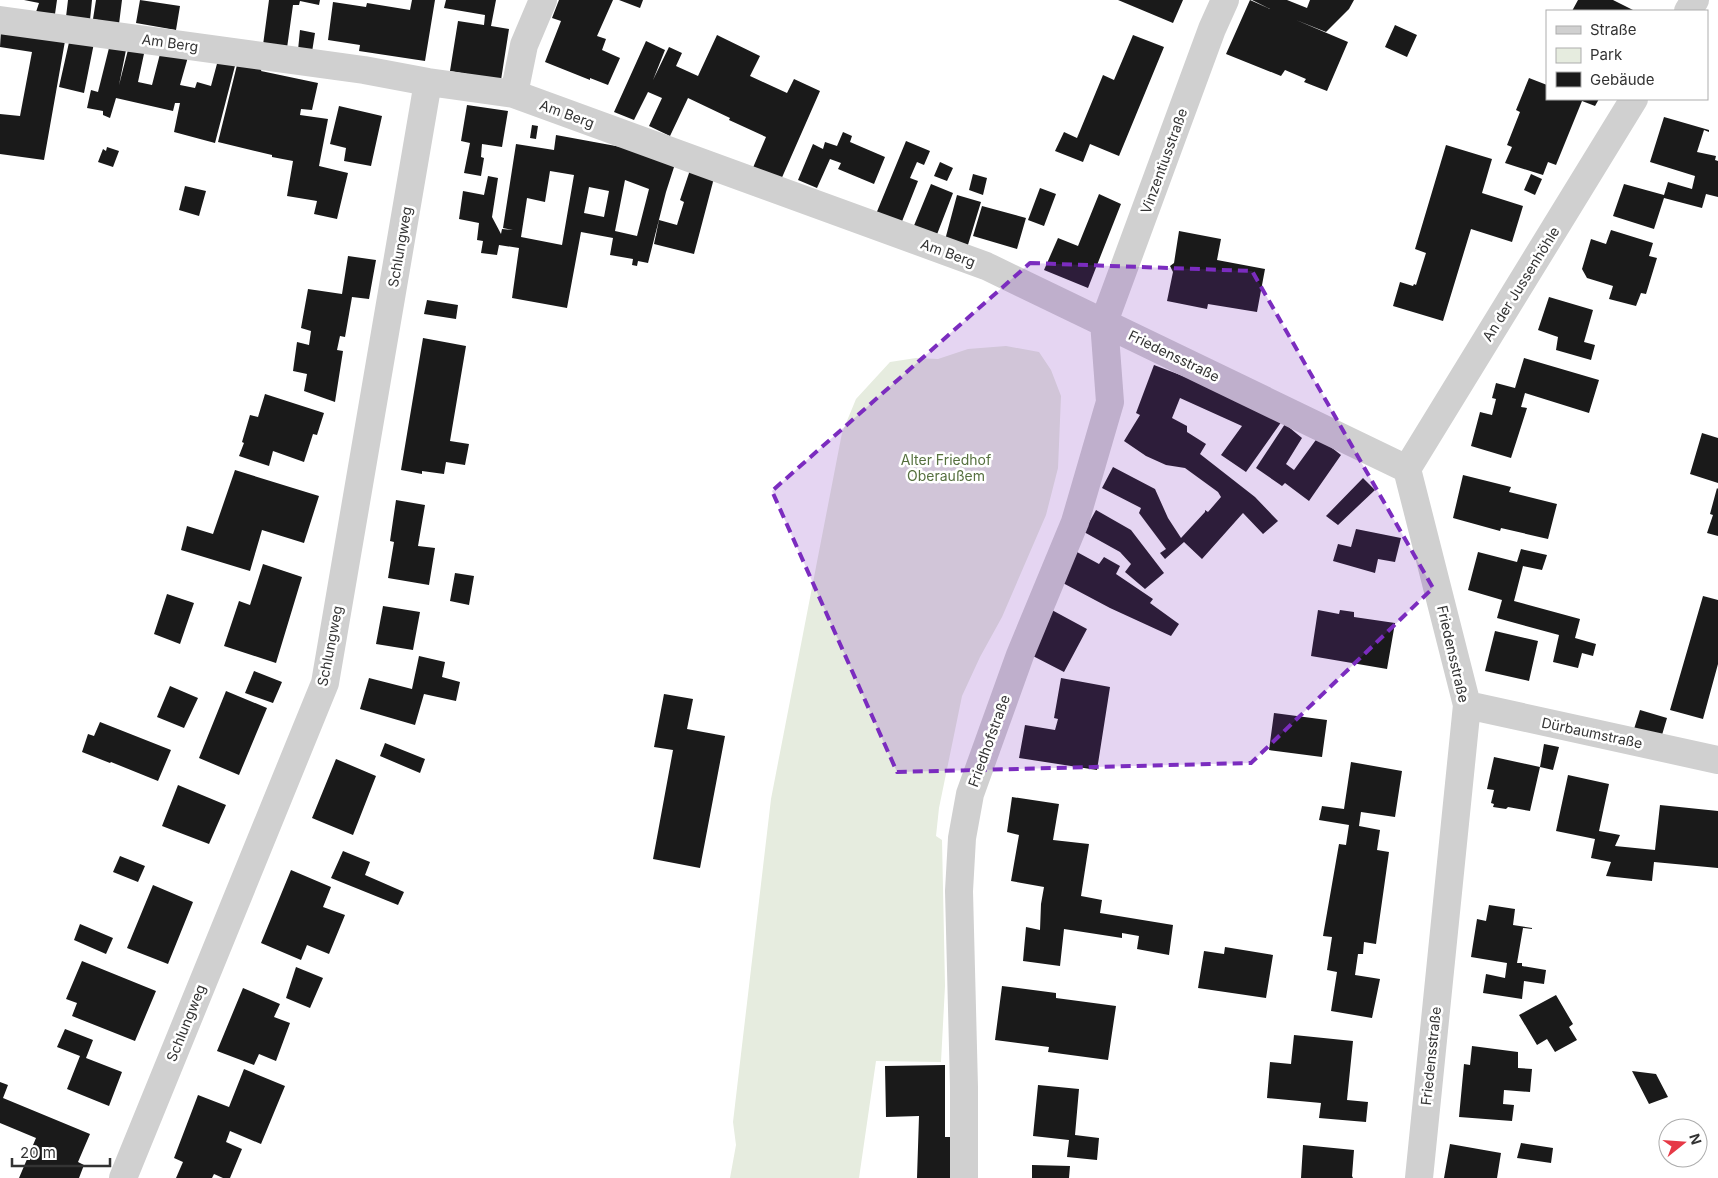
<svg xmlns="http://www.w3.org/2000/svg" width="1718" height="1178" viewBox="0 0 1718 1178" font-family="Inter,sans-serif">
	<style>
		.green { fill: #e6ecdf }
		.building { fill: #1a1a1a; fill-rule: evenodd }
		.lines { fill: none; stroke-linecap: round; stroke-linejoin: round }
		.minor { stroke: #d0d0d0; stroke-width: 28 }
		.marked { fill: #7b2cbf; fill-opacity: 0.2; stroke: #7b2cbf; stroke-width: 4; stroke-dasharray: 10 6; stroke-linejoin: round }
		.labels { text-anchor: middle; stroke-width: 5; stroke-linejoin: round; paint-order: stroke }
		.street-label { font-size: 14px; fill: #333; stroke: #fff }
		.park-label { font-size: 14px; fill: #56703f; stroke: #fff }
	</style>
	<rect width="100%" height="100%" fill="#fff"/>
	<path class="green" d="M1006,346l33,6 12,18 10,26 -3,72 -12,47 -44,102 -22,40 -18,39 -23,112 -3,28 6,4 3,146 -4,76 -65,-1 -17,117h-129l6,-33 -3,-23 38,-323 71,-366 14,-34 34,-37 26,-4 22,1 30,-10z"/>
	<path class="building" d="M24,0h33l-2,14 -19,-2 3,-9z
		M68,0h24l-2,20 -24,-3z
		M96,0h26l-3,24 -26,-5z
		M140,0l40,6 -4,24 -40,-7z
		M269,0h51l-1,5 -19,-4 -1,4h-6l-6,43 -24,-3z
		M412,0h23l-10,61 -66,-10 1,-6 -32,-5 5,-38 33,5 1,-4 43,7z
		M446,0h50l-5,26 18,3 -8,51 -51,-9 8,-50 26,4 1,-10 -41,-7z
		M559,0h54l-16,36 9,3 -4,11 18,8 -12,27 -18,-7v2l-45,-18 16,-41 -9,-3z
		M619,0h24l-3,8z
		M1118,0h65l-10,23z
		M1250,0l20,9 -18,-9h35l20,8 3,-8h44l-5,9 -23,23 -30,-12 52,22 -21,49 -23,-9 2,-3 -21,-9 -4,6 -55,-22z
		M1578,0h35l22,11h-63z
		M1395,25l22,10 -10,22 -22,-10z
		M1,30l64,11 -21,119 -44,-6v-40l20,2 12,-64 -32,-5z
		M300,30l15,3 -3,19 -14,-2z
		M717,35l43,21 -10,20 37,17 7,-14 26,12 -40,91 -28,-12 14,-33 -37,-17 1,-2 -42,-20 -18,38 -21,-10 13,-28 -14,-6 -14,28 -20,-8 32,-71 19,9 -12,30 16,-33 13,6 -6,13 22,10z
		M1133,35l31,12 -45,109 -29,-12 -7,18 -28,-11 9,-19 13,6 26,-63 11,5z
		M70,38l24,5 -10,50 -25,-6z
		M110,44l17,1 -8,40 10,-39 16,3 -7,33 14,3 9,-35 27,7 -8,28 15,3 2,-6 14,4 7,-26 18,2 -21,81 -41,-11 6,-29h-5l-2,8 -57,-13 -6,20 -7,-3v-4l-16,-3 4,-18 7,2z
		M238,61l25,5 -2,5 57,12 -6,27 -11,-1 -1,6 28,4 -9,47 29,7 -11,46 -23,-5 3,-13 -30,-5 6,-35 -21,-4v-2l-54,-13z
		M1529,78l18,7v14h52l-4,7 -13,-5 -26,64 -8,-3 -5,13 -38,-12 7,-16 -5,-2 13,-33 -4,-2z
		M467,105l41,6 -6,36 -20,-3 -1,13 3,1 -3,18 -17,-3 6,-30 -9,-2z
		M339,106l43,10 -11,50 -27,-5 2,-13 -16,-4z
		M1664,117l45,13v2l-5,-2 -7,22 19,4 -1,4 3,1v36l-12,-3 -4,14 -38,-10 -10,31 -41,-13 11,-32 40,11 4,-13 24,7 3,-13 -45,-14z
		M532,125l6,1 -2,13 -6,-1z
		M843,132l9,4 -2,6 35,15 -11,27 -36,-15 3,-6 -11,-4 -13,29 -19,-8 15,-36 10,5 2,-7 12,4z
		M556,135l76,14 43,15 -9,28 -18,71 -10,-2 -1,5 -5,-1 1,-6 -23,-4 3,-17 -32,-6 -14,76 -55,-10 7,-50 -20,-3 -2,10 -16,-2 2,-12 -6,-1 2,-17 -20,-4 4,-28 21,4 4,-19 10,2 -6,39 9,17 1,-5 11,1 -10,-2 13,-84 38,6zM550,171l24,4 -12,70 -41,-8 6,-39 18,4zM625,180l24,9 -12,47 -22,-5zM589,187l20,4 -5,26 -20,-4z
		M906,141l24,10 -6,14 -7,-3 -7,16 8,3 -17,43 -25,-10z
		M1446,145l46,14 -10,34 41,13 -11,36 -41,-13 -28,92 -50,-15 7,-24 13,4 1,-2 2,1 10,-32 -11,-4z
		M107,147l12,4 -6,16 -15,-5 5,-13 3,2z
		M940,162l13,6 -6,13 -13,-5z
		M690,170l24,8 -20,76 -40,-10 5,-24 18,5 7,-23 -4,-2z
		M973,174l14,4 -4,17 -14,-5z
		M1531,174l11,5 -7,16 -11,-5z
		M931,184l22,9 -17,44 -23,-9z
		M185,186l21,5 -7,25 -20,-6z
		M1040,188l16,6 -12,32 -16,-6z
		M1099,194l22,10 -33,84 -44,-18 14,-32 20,8z
		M957,195l24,7 -14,46 -22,-8z
		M982,206l44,12 -9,31 -44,-13z
		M1611,230l42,13 -4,13 8,2 -11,36 -5,-1 -5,13 -27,-7 4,-13 -26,-8 -5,-9 9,-30 15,5z
		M1179,231l42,8 -4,21 48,9 -8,43 -49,-8 -1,5 -40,-8 6,-29 -3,-6 4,-3z
		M348,256l28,4 -7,39 -17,-2 -7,40 -5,-1 -3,14 6,1 -8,51 -31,-11 3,-17 -14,-3 4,-29 12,3 2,-14 -10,-3 7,-39 34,5z
		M1549,297l44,13 -9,32 11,3 -4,15 -35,-10 2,-13 -20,-7z
		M427,300l31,5 -2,14 -32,-5z
		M423,338l43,8 -16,95 19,3 -4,21 -19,-3 -2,12 -22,-3v3l-21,-4z
		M1524,358l75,22 -10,33 -64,-20 -4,14 6,1 -16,50 -40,-12 9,-34 12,3 4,-16 -4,-1 4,-15 19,5z
		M1154,365l34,13 94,43 -36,51 -25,-17 21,-29 -62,-28 -8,20 15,8v6l19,12 -6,10 55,43 23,24 -15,13 -20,-21 -41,46 -18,-17 -19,17 -5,-6 6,-4 -27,-36 2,-5 -39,-20 11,-21 42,22 13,29 13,20 24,-26v-2l3,2 13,-15 -3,-5 -33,-24 -19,-3 -20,-9 -22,-15 16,-26 -4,-2z
		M265,394l59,19 -7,22 -4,-1 -9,28 -31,-11 -4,15 -30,-10 5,-13 -2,-1 8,-27 8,2z
		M1285,424l17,14 -16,26 8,6 24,-33 23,18 -32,46 -24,-18 -3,3 -26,-18z
		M1702,433l16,5v45l-28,-9z
		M235,470l84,26 -15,47 -42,-13 -12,41 -69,-21 6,-24 26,8z
		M1463,475l48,12 -2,5 48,12 -9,35 -47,-11 -1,3 -47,-13z
		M1363,478l12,12 -37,35 -12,-9z
		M1717,488l1,1v47l-11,-3 6,-18 -3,-1z
		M396,500l29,5 -7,41 17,2 -6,37 -41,-7 6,-36 -4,-1z
		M1096,510l35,20 33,43 -19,16 -20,-17 6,-8 -11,-12 -36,-20z
		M1356,529l45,9 -6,24 -17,-3 -3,14 -42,-12 5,-17 13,3z
		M1521,549l26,6 -5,15 -19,-4 -9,35 66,18 -5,19 21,6 -3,12 -11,-3 -4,15 -25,-6 6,-27 -62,-17 5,-18 -34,-10 10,-38 39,10z
		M1077,552l22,12 5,-7 16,9 -4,8 37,25 -3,4 29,21 -8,12 -61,-28 -49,-26z
		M263,564l39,13 -26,86 -52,-17 15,-45 11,4z
		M455,573l19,3 -5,29 -19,-4z
		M167,594l27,9 -14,41 -26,-10z
		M1703,596l15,4v64l-15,55 -33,-9z
		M383,606l37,6 -7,38 -37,-6z
		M1050,609l37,20 -23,43 -33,-17z
		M1318,610l21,4 1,-4 14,2v5l41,6 -8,46 -76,-13z
		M1495,631l43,10 -9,40 -44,-10z
		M419,656l26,6 -3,15 18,5 -4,19 -32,-7 -9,31 -55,-16 9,-31 43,11z
		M254,671l28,11 -9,21 -28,-10z
		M1061,678l49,9 -13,83 -78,-12 6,-33 30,5 3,-11 -4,-1z
		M170,686l28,12 -14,30 -27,-11z
		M226,691l41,17 -28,67 -40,-17z
		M664,694l29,5 -6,30 38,7 -25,132 -47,-9 20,-109 -19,-3z
		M1640,710l27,8 -5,17 -28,-6z
		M1274,713l53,7 -5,37 -53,-7z
		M100,722l71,28 -13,31 -47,-19 -1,1 -28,-11 6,-18 6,2z
		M385,743l40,16 -5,14 -40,-17z
		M1544,744l15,3 -6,23 -13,-3z
		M1494,757l46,10 -10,44 -22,-4 -2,2 -13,-2 1,-3 -3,-1 3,-13 -7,-1z
		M336,759l40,17 -23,59 -41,-17z
		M1351,762l51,9 -7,46 -34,-5 -2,14 21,4 -3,20 12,2 -13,92 -12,-2 -1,12h-5l-3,21 25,4 -8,39 -41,-7 6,-39 -10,-2 5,-33 -9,-1 16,-92 7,1 3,-20 -30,-5 3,-14 22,3z
		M1568,775l41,9 -10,47 21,4 -5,11 40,4 5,-45 58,6v57l-64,-6 -2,19 -46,-5 5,-14 -20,-4 4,-19 -39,-8z
		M178,785l48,20 -17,39 -47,-18z
		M1012,797l47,7 -6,36 36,4 -8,52 21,4 -2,13 73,12 -4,30 -32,-6 2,-13 -17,-3v5l-58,-9 -4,37 -37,-5 3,-34 14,3 1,-26 3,-17 -33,-6 8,-46 -12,-3z
		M343,851l27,11 -5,13 39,17 -6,13 -67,-27z
		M120,856l25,10 -7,16 -25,-10z
		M291,870l40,17 -8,20 22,8 -16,39 -22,-9 -6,15 -40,-17z
		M153,885l40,17 -25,62 -41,-16z
		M1489,905l26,4 -2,16 19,3v1l-9,-1 -6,35h5v3l24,4 -2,14 -20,-3 -2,18 -39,-6 3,-19 19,4 2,-15 -36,-6 6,-38 9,2z
		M80,924l33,14 -7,16 -32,-14z
		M1225,947l48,8 -7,43 -68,-10 6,-37 20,3z
		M82,961l74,30 -21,50 -63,-25 5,-13 -11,-4z
		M296,967l27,11 -13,30 -24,-10z
		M1002,986l54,7v5l60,8 -8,54 -60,-8 1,-5 -54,-7z
		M243,988l37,16 -6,13 16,6 -14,38 -17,-7 -5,11 -37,-14z
		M1556,995l17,29 -4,3 8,13 -22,12 -8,-13 -10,6 -18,-30z
		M65,1029l28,11 -7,18 36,14 -13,34 -42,-17 13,-33 -23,-9z
		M1294,1035l59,6 -6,59 21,2 -2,20 -47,-4 2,-15 -54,-5 3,-36 21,2z
		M1472,1046l46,6v16l14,1 -2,23 -26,-2 -1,14 11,1 -2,16 -53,-4 5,-53 6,1z
		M945,1065v72h8l-1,41h-35l2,-62 -33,1 -1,-51z
		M244,1069l41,17 -24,58 -31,-13 -4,11 16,7 -12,29h-7l-9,-4 -2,4h-36l7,-16 -9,-4 24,-63 31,12z
		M1632,1071l24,3 12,23 -19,7z
		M0,1082l8,3 -5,13 87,36 -12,28 6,3 -5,13h-60l17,-40 -36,-15z
		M1038,1085l41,4 -4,46 24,3 -2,22 -30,-3 2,-17 -36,-4z
		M1521,1143l32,5 -2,15 -34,-5z
		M1450,1144l51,9 -4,25h-53z
		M1303,1145l51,5 -2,26 1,2h-52z
		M1032,1165l38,1 -1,12h-37z"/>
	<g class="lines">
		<path class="minor" d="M1688,11l7,-11
			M0,20l364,50 64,12 86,12 472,172 421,203
			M514,94l10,-49 19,-45
			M1407,469l60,236 -48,473
			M1407,469l227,-370
			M1467,705l251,55
			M123,1178l202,-495 103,-601
			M964,1178v-91l-5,-196 3,-53 8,-44 50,-139 55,-133 35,-120 -6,-80 108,-293 13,-29"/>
	</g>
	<path class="marked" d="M1030,263l222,8 181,317 -182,175 -354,9 -125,-281z"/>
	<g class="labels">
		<g class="street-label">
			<text transform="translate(170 43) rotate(8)" y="5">Am Berg</text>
			<text transform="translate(567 114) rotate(20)" y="5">Am Berg</text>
			<text transform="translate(1164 161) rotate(-70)" y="5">Vinzentiusstraße</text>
			<text transform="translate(400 247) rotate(-80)" y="5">Schlungweg</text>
			<text transform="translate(948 253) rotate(20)" y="5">Am Berg</text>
			<text transform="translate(1521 284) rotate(-58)" y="5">An der Jussenhöhle</text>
			<text transform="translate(1174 356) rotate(26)" y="5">Friedensstraße</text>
			<text transform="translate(330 646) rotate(-79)" y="5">Schlungweg</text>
			<text transform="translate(1453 654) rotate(77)" y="5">Friedensstraße</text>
			<text transform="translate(1592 733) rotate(12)" y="5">Dürbaumstraße</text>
			<text transform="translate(989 741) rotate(-70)" y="5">Friedhofstraße</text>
			<text transform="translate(186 1023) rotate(-68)" y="5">Schlungweg</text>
			<text transform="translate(1431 1056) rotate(-84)" y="5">Friedensstraße</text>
		</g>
		<g class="park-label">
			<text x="946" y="465">Alter Friedhof<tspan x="946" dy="16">Oberaußem</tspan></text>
		</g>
	</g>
	<rect x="1546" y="10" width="162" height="90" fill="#ffffff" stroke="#adadad"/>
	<rect x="1556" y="26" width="25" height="8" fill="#d0d0d0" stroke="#adadad"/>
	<text x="1590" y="35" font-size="15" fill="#333333">Straße</text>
	<rect x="1556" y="48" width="25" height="15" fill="#e6ecdf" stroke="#adadad"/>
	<text x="1590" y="60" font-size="15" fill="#333333">Park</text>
	<rect x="1556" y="72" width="25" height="15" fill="#1a1a1a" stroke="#adadad"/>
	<text x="1590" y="85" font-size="15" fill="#333333">Gebäude</text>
	<g transform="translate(1683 1143) rotate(73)"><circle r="24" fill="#ffffff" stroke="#adadad"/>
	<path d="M0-4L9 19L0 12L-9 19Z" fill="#e63946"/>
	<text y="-8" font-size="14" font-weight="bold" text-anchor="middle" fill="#333333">N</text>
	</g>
	<path d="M12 1158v8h98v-8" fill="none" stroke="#333333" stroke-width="2.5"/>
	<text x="20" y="1158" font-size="15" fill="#333333" stroke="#ffffff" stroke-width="4" paint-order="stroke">20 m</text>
</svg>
